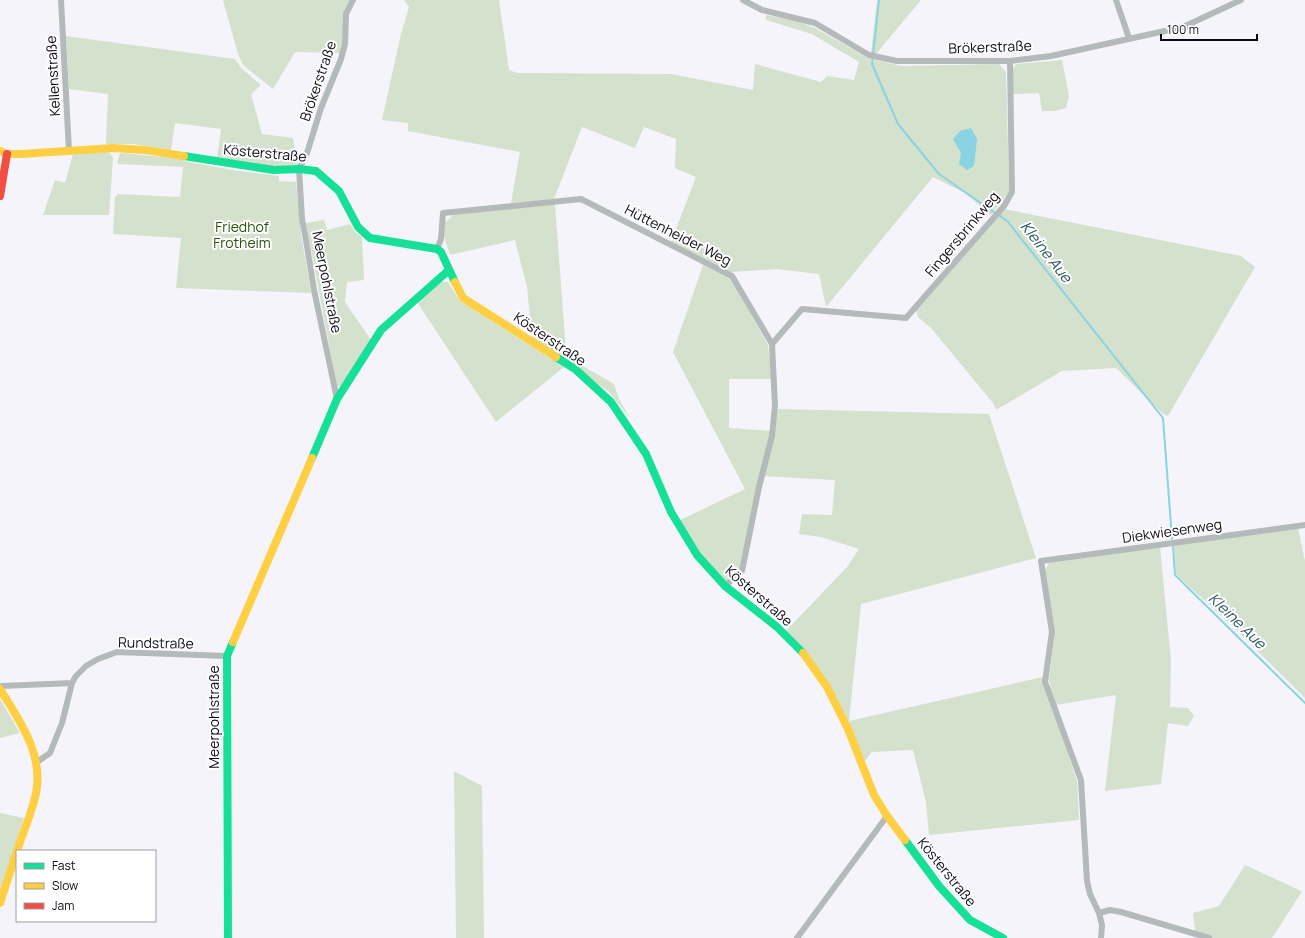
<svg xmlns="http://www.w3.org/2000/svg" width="1305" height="938" viewBox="0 0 1305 938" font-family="Manrope,sans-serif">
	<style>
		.green { fill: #d3e1cd }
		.water { fill: #8ad3e2 }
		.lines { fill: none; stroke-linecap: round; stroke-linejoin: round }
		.stream { stroke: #8ad3e2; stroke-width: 2 }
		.street { stroke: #b4b9ba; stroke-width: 6 }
		.fast { stroke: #16e098; stroke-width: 8 }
		.slow { stroke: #ffcf43; stroke-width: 8 }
		.jam { stroke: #f24e42; stroke-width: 8 }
		.labels { text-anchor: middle; stroke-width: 4; stroke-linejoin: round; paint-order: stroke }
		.street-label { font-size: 14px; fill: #0d0a14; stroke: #fff }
		.park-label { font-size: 14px; fill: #2a500b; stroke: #fff }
		.water-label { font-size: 15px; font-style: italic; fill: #295760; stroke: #fff }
	</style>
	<rect width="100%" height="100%" fill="#f5f4fa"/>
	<path class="green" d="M223,0h127l-9,53 -46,-1 -22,37 -30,-24 -5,-11z
		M404,0h95l10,70 8,3 154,1 82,16 2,-26 66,18 6,-6 27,4 5,-18 -47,-28 -46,-14v-5l31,6 18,7 53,30 33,8 98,-2 7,8 3,120 -18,23 -26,-22 -32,-16 -107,130 -7,-33 -43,-5 -45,3 -60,-30 25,-65 -21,-9 1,-29 -32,-12 -9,21 -53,-21 -28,72 -43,4 9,-51 -112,-21v-8l-26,-3 19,-86 8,-27z
		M877,0h44l-45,54 -5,-1z
		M66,36l169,23 6,9 20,17 -10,9 11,40 31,4 5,28h-24l-57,-7 4,-30 -46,-6 -4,27 -37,-6h-28l2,-50 -39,-5z
		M1062,60l7,36 -3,12 -11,3h-13l-3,-18 -26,1 -1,-24 4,-6z
		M109,152l4,6 -4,57h-66l12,-35 10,3 8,-29z
		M121,153l62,6 1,2 48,9 47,6v5l17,1 5,52 10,59 -135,-5 5,-50 -68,-4 2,-37 3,-3 62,3 3,-30 -66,-3 2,-8z
		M555,204l11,148 3,6 45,26 5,15 11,19 -21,-26 -77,-54 -5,-51 -12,-47 -65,15 -6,-19 1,-13 8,-8z
		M1004,209l237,47 14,11 -87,149 -5,-2 -47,-46 -54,3 -66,39 -3,-7 -62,-75 -13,-11 -2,-6z
		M324,220l3,10 23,-6 5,8 7,5 2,43 -17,2 -2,20 26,38 -28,46h-6l-31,-163z
		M703,265l27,12 38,68 4,34h-43v49l42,3 -30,139 -16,14 -27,-30 -20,-33 67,-32 -72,-137z
		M440,282h8l12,19 104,66 -68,55 -79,-120z
		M778,409l211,5 47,144 -175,46 -12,117 194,-44 34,104 2,39 -150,15 -3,-33 -13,-52 -41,2 -8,10 -15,-40 -63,-91 61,-64 12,-18 -38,-12 -22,-3 3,-20 30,1 3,-35 -72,-4 11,-38z
		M1298,528l7,33v137l-72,-71 -57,-53 -2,-29z
		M1160,547l11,114 -1,46 18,1 6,8 -6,10 -20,-3 -7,61 -56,7 11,-96 -60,10 -5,-14 -2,-11 6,-47 -11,-61 5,-9z
		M0,699l20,34 -20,5z
		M454,771l28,15 2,152h-28z
		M0,813l24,5 -24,75z
		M1245,865l56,26v2l-29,45h-72l-7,-2 2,-6 -2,-17 26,-7z"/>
	<path class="water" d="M971,128l6,11 -3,27 -7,4 -8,-6 2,-11 -8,-14 7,-8z"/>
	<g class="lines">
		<path class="stream" d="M879,0l-7,64 26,60 41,50 56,39
			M999,215l9,7 155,196 9,121
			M1173,547l2,28 130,128"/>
		<path class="street" d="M61,0l8,151
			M743,0l19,10 53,13 54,32 28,6h113l41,-5 132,-29 58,-27
			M1116,0l13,38
			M437,249l4,-10 2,-26 138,-14 151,77 40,68 3,62 -3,30 -13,51 -17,84 -17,15
			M772,344l30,-35 104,9 98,-112 8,-14 -2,-131
			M337,399l-23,-109 -8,-50 -4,-21 -3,-50 8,-16 14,-45 20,-49 4,-15 1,-30 7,-14
			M0,687l2,-1 70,-3 4,-7 10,-10 12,-7 19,-7 110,4
			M37,762l13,-9 12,-30 10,-40
			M1099,913l11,-3 11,2 88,26
			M797,938l90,-122
			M1101,938l1,-13 -3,-12 -9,-19 -3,-13 -6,-101 -36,-98 7,-50 -11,-71 264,-36"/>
		<path class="fast" d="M184,156l90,14 25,-1 17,2 23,20 19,36 12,11 67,11 4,3 14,30
			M556,357l19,12 36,33 35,52 25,58 26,43 28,31 52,41 26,26
			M312,458l25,-59 44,-69 68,-60
			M905,840l34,46 31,34 33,18
			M228,938l-1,-282 6,-14"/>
		<path class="slow" d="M0,151l7,3h14l92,-6 32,2 39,6
			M455,282l8,16 93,59
			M233,642l79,-184
			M803,653l24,34 21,42 26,66 13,21 18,24
			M0,689c19,31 44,65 36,104 -4,20 -13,39 -19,58
			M0,903l17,-52"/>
		<path class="jam" d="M0,196l7,-42"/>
	</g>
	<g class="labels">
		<g class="street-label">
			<text transform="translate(990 47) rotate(-2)" y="5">Brökerstraße</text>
			<text transform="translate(53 76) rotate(-93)" y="5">Kellenstraße</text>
			<text transform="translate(318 81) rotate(-71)" y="5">Brökerstraße</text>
			<text transform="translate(265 153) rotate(5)" y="5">Kösterstraße</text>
			<text transform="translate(962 234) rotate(-50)" y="5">Fingersbrinkweg</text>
			<text transform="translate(678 235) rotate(27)" y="5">Hüttenheider Weg</text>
			<text transform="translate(327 282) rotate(79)" y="5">Meerpohlstraße</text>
			<text transform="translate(550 339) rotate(34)" y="5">Kösterstraße</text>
			<text transform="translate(1172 531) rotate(-8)" y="5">Diekwiesenweg</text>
			<text transform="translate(759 596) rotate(41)" y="5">Kösterstraße</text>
			<text transform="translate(156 643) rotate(1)" y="5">Rundstraße</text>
			<text transform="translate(214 717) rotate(-90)" y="5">Meerpohlstraße</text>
			<text transform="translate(947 872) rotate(51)" y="5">Kösterstraße</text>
		</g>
		<g class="park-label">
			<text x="242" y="232">Friedhof<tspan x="242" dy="16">Frotheim</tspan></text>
		</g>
		<g class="water-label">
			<text transform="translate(1046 252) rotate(52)" y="5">Kleine Aue</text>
			<text transform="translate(1237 621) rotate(44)" y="5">Kleine Aue</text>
		</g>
	</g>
	<rect x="16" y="850" width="140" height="72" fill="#ffffff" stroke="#9e9da1"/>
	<rect x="24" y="863" width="20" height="6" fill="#16e098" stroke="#9e9da1"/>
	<text x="52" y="870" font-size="12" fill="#0d0a14">Fast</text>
	<rect x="24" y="883" width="20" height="6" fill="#ffcf43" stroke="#9e9da1"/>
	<text x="52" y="890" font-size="12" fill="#0d0a14">Slow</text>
	<rect x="24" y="903" width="20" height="6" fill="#f24e42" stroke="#9e9da1"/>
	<text x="52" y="910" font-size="12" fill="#0d0a14">Jam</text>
	<path d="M1161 34v6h96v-6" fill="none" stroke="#0d0a14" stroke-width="2"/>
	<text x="1167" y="34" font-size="12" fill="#0d0a14" stroke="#ffffff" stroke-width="3" paint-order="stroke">100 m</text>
</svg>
